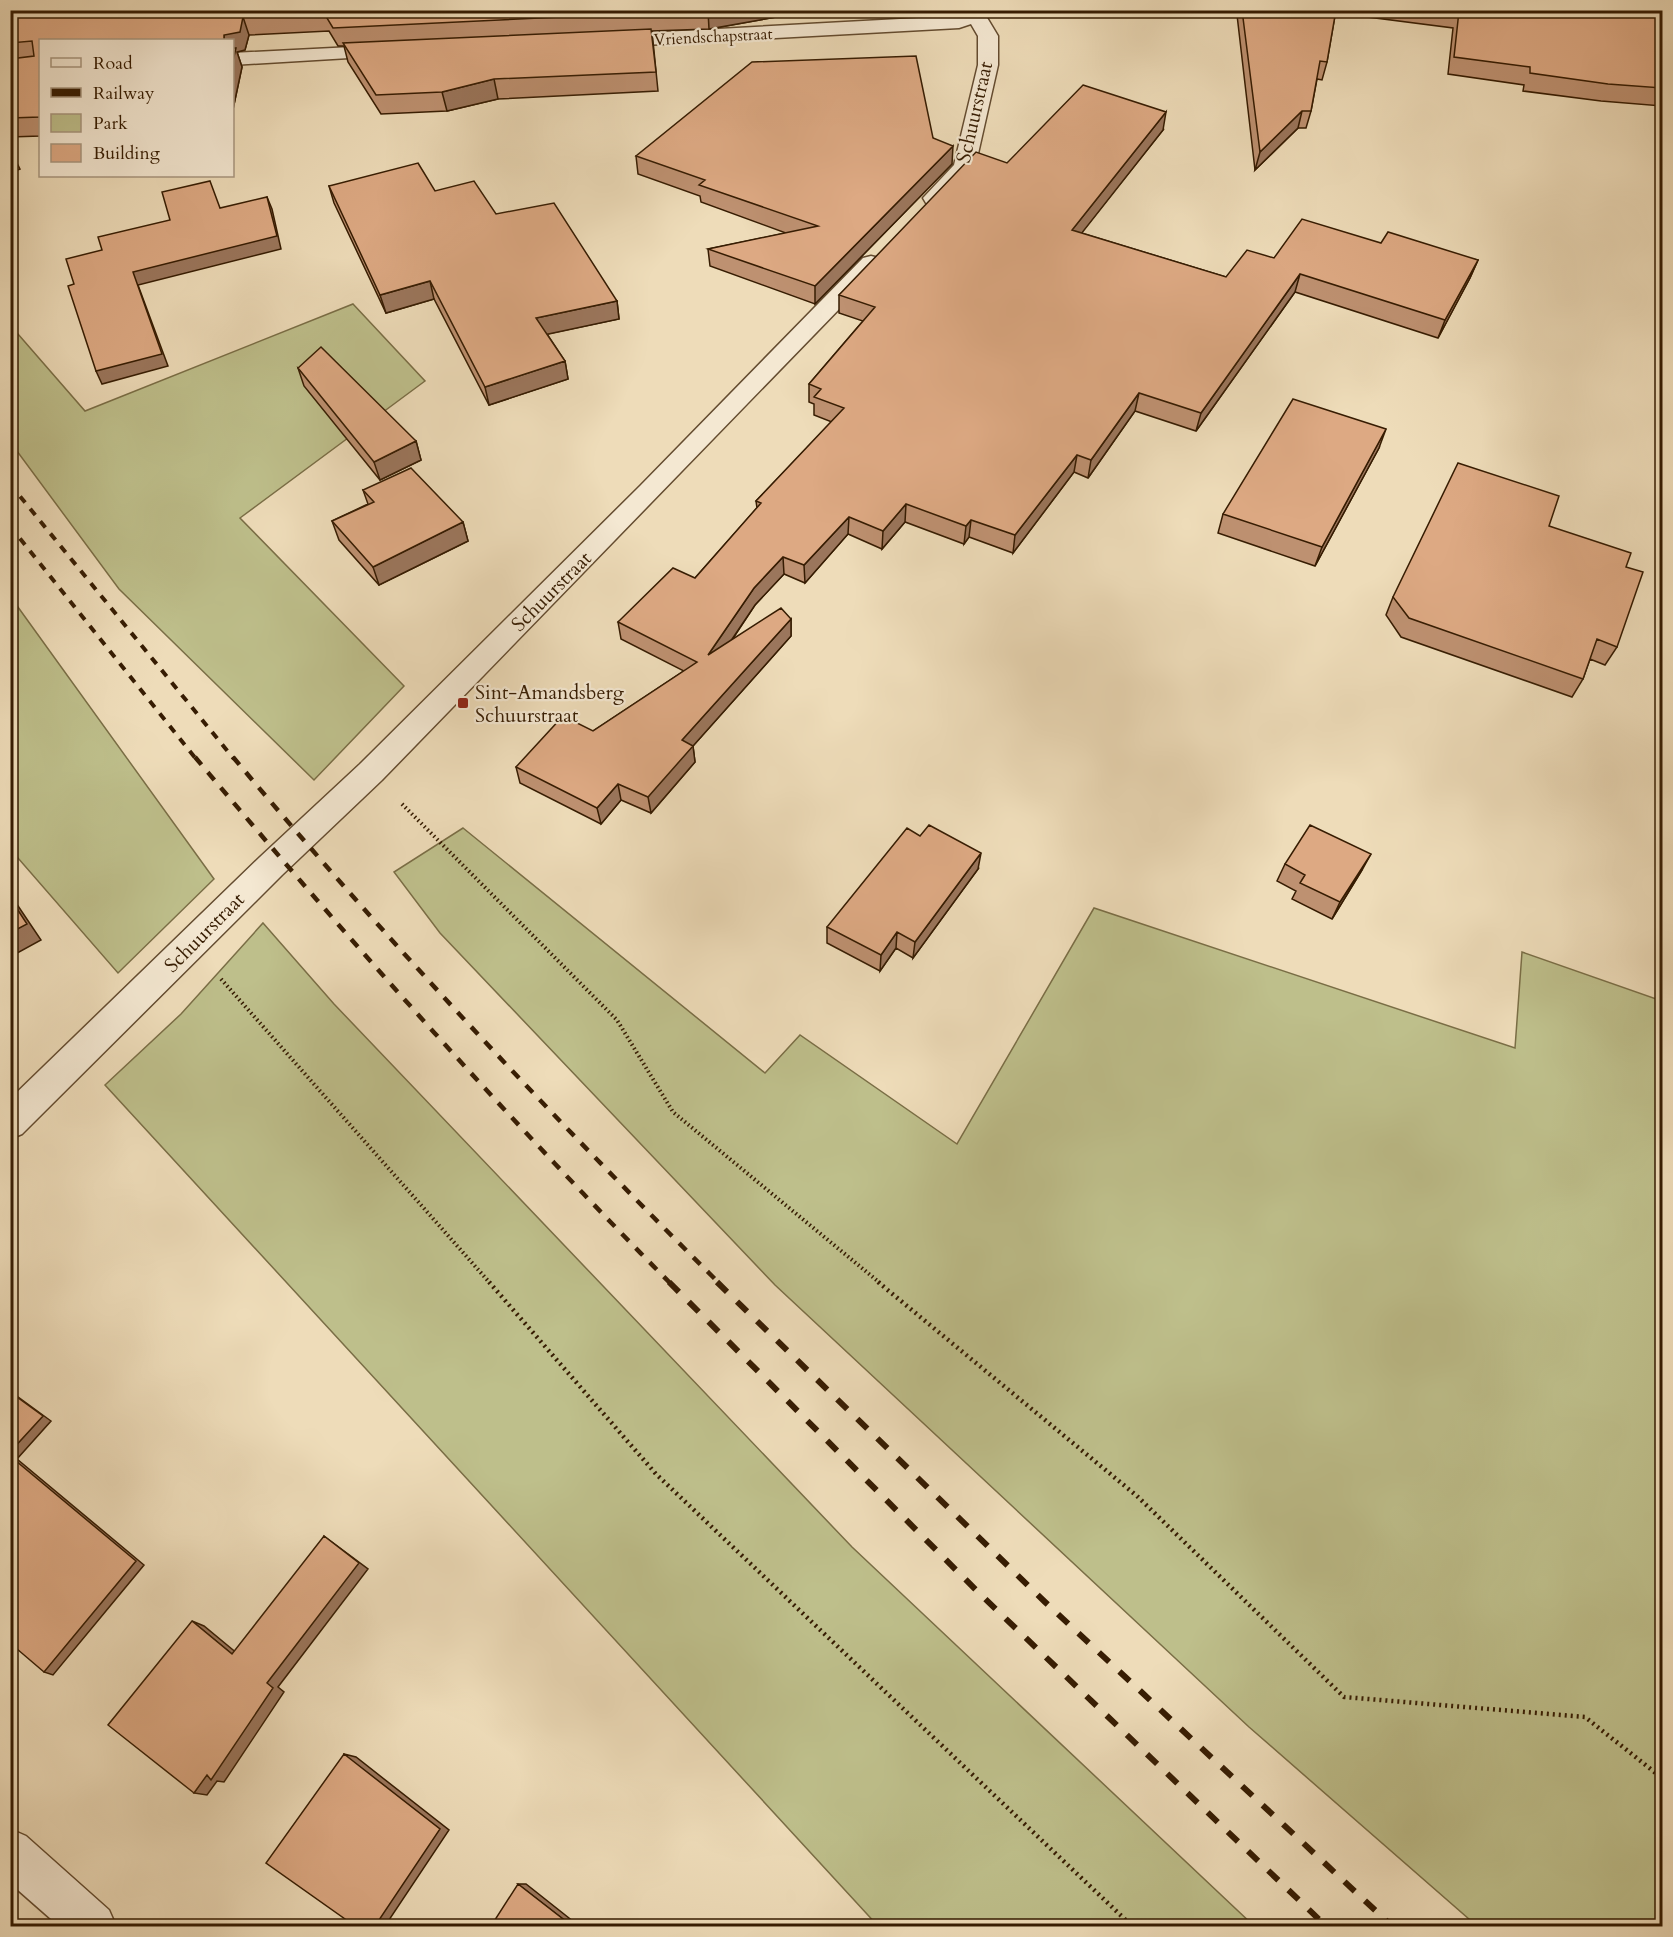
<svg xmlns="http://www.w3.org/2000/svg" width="1673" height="1937" viewBox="0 0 1673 1937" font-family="Cardo,serif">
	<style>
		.green { fill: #bebf8b; stroke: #7a6e46; stroke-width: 1.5 }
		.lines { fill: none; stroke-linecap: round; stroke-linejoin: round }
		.minor-casing { stroke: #644c30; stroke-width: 3 }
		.path-far1 { stroke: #361c02; stroke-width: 4; stroke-dasharray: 1.5 3; stroke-linecap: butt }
		.path { stroke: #361c02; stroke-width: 4.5; stroke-dasharray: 2 4; stroke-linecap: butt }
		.minor { fill: #f4e8d2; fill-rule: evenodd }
		.rail-far2 { stroke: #361c02; stroke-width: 4; stroke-dasharray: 8 8; stroke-linecap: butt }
		.rail-far1 { stroke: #361c02; stroke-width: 4.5; stroke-dasharray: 10 10; stroke-linecap: butt }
		.rail { stroke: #361c02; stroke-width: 6; stroke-dasharray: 14 14; stroke-linecap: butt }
		.wall { fill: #be9171; stroke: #361c02; stroke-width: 1.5 }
		.shaded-wall { fill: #9b765c; stroke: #361c02; stroke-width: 1.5 }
		.building { fill: #dda983; stroke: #361c02; stroke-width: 1.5 }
		.poi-dot { fill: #8f2418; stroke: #f4e8d2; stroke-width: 2 }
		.labels { text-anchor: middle; stroke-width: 4.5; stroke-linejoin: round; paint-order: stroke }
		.far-street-label { font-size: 16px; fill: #361c02; stroke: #f4e8d2 }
		.street-label { font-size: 20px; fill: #361c02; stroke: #f4e8d2 }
		.poi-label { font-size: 20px; fill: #361c02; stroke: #f4e8d2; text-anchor: start }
	</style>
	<rect width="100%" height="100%" fill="#eedcb9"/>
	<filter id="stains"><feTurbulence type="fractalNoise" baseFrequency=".00333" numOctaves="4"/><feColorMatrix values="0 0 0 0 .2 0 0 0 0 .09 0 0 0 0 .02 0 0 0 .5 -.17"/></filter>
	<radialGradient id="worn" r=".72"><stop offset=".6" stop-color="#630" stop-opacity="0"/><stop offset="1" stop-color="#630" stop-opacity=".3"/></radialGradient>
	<path class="green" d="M353,304l72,77 -185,137 164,168 -90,94 -195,-191 -108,-146v-117l74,85z
		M10,596l204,283 -96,94 -107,-123z
		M463,828l302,245 35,-38 157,109 137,-236 421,140 7,-96 140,49v925h-185l-228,-199 -474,-442 -335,-352 -46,-61z
		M263,923l71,81 518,543 402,379h-376l-773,-841 76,-71z"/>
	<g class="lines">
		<defs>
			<path id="minor" d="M964,10h29l-7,6 12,20v29l-23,102 -33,36h-16l-3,-5 31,-33 24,-100v-29l-7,-12 -12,4 -351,19 -7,-2 -3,-4 3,-4 7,-2 347,-19z
				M392,45l7,2 3,4 -3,4 -167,10v-12z
				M871,256l8,2 4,5 -4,5 -497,512 -100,95 -260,259 -12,5v-40l250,-242 100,-93 280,-278 223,-228z
				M10,1829l16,7 83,74 7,16h-57l-49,-43z"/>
		</defs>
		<use href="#minor" class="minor-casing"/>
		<path class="path-far1" d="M402,804l215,216 56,92 207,171
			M221,979l269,304"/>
		<path class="path" d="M489,1282l167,192 476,452
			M878,1282l259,214 207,201 241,20 77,61"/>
		<use href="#minor" class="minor"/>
		<path class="rail-far2" d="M10,484l224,275
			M10,526l186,233"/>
		<path class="rail-far1" d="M195,757c152,181 309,358 475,526
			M233,757c153,183 317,358 486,526"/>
		<path class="rail" d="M669,1282l310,311 347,333
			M717,1282l328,320 347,324"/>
	</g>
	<path class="wall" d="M10,10h806l-107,19 -57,2 6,60 -160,8 -51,12 -66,3 -33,-52 -4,-16h-6l-9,-15 -80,4 -4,15 -8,2 5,15 -10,47v-74h-192v96l-30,1z
		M1204,10h132l-9,52 -5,18 -5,-1 -6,32 -5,17h-8l-43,42 -18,-155z
		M1350,10h312v96l-61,-5 -78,-10 1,-6 -76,-11 5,-46 -101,-13z
		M1163,130l-82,103 145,44 48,-19 107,-15 97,17 -8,18 -32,60 -143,-46 -99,139 -61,-20 -47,67 -14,-6 -61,81 -44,-16 -5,7 -59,-22 -23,27 -34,-15 -43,49 -21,-9 -29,31 -23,35 59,-21v17l-98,110 2,16 -44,51 -30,-13 -20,24 -81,-41 -4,-16 77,-36 91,-60 -63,-32 -3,-17 77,-44 62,-70 -1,-7 76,-79 -18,-7v-11l-5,-2v-18l54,-63 -24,-8v-18l168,-132z
		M933,138l19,26 -137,140 -105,-38 -2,-17 78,-16 -85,-31 -1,-6 -62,-22 -2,-18z
		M329,186l106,5 61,23 121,87 2,18 -72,15 18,27 3,18 -79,26 -55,-106 -48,14 -52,-110z
		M298,368l118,73 5,19 -41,20 -76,-94z
		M1379,448l-64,118 -97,-33 5,-19z
		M363,490l100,32 5,19 -89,44 -40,-45 -7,-19 36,-17z
		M1549,526l77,41 -9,80 -12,18 -15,-6 -7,20 -11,18 -171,-60 -15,-22 7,-18z
		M1285,864l77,6 -30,49 -40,-20 4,-8 -19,-10z
		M978,869l-65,89 -17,-10 -16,23 -53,-28v-16z"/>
	<path class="shaded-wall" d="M816,10l-107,19 -1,-18z
		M243,17l6,18 -4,15 -8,2 5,15 -10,47v-74h-8v-5z
		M494,79l4,20 -51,12 -5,-19z
		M1302,111l-4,17 -43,42 5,-18z
		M1166,112l-3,18 -93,118 2,-18z
		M953,146l-1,18 -137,140v-18z
		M10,151h1l9,18 -10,4z
		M267,197l5,12 9,40 -143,36 30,81 -66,18 -6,-13 37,-99z
		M1478,260l-8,18 -32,60 7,-18z
		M1300,274l-5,18 -99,139 5,-18z
		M430,281l4,18 -48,14 -6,-18z
		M617,301l2,18 -80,17 -3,-18z
		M565,361l3,18 -79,26 -4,-18z
		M1139,393l-4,18 -47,67 3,-18z
		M1386,429l-7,19 -64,118 7,-19z
		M416,441l5,19 -41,20 -6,-18z
		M1077,455l-3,17 -61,81 2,-18z
		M906,504l-1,18 -23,27 1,-18z
		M849,517l-1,17 -43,49 -1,-18z
		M971,520l-2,17 -5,7 2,-18z
		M463,522l5,19 -89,44 -6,-18z
		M783,557l1,17 -29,31 -45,67 -2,-17 46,-67z
		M791,619v17l-98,110 2,16 -44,51 -3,-16 34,-57z
		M618,784l3,16 -20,24 -4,-16z
		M981,853l-3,16 -65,89 2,-16z
		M1371,854l-9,16 -30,49 8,-17z
		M10,894l31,46 -31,17z
		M897,932l-1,16 -16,23 1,-16z
		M10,1391l41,30 -34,38 127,106 -91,110 -9,-3 -34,-216z
		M324,1536l44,33 -90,118 6,5 -60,90 -7,-1 -10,14 -13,-2 73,-110z
		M192,1621l12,5 40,33 -12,-5z
		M344,1754l12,3 93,73 -64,96h-10z
		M518,1884h8l53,42h-7z"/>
	<path class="building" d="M10,10h698l-375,18 -9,-15 -81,4 -3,15 -16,3v5h-184v77l-30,1v-59l24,-3 -2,-15 -22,2z
		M1242,10h94l-9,52 -7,-1 -9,50h-9l-42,41z
		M1454,10h208v78l-54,-4 -78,-11v-6l-76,-10 5,-46z
		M651,29l5,43 -162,7 -52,13 -66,3 -33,-52z
		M232,48h4l-4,17z
		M916,56l17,82 20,8 -138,140 -107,-37 110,-23 -119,-41 6,-5 -69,-24 116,-94z
		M1083,85l83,27 -94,118 154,47 21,-27 27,8 28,-39 79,24 7,-11 90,28 -33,60 -145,-46 -99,139 -62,-20 -48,67 -14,-5 -62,80 -44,-15 -5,6 -60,-22 -23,27 -34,-14 -45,48 -21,-8 -29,31 -46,67 73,-47 10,11 -109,121 11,6 -45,51 -30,-13 -21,24 -81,-41 47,-51 30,15 104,-69 -79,-40 55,-54 22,10 66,-75 -5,-2 88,-93 -30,-11 7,-8 -12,-5 66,-77 -36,-12 137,-143 31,11z
		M418,163l17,28 39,-10 22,33 58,-11 63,98 -81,17 29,43 -80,26 -55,-106 -50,14 -51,-109z
		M210,181l10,27 47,-11 10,39 -144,36 29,82 -66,17 -28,-85 6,-2 -8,-25 36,-9 -4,-13 72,-17 -8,-28z
		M321,347l95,94 -42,21 -76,-94z
		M1293,399l93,30 -64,118 -99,-33z
		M1458,463l101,33 -10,30 82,27 -5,14 17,5 -26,75 -20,-8 -14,40 -174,-61 -16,-21z
		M411,468l52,54 -90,45 -41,-46 42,-19 -11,-12z
		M929,825l52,28 -66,89 -18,-10 -16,23 -54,-28 80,-99 13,8z
		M1310,825l61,29 -31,48 -40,-19 5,-8 -20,-11z
		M10,898l17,26 -17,9z
		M10,1392l33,24 -33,36z
		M10,1456l126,105 -92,111 -34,-29z
		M324,1536l35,27 -92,120 6,5 -62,92 -4,-5 -13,18 -86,-68 84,-104 40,33z
		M344,1754l96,75 -65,97h-20l-89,-63z
		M518,1884l54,42h-81z"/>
	<rect class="poi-dot" x="457" y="697" width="12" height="12" rx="3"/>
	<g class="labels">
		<g class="far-street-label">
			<text transform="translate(713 36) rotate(-3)" y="6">Vriendschapstraat</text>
		</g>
		<g class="street-label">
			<text transform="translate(974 112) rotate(-77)" y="7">Schuurstraat</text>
			<text transform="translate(551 591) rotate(-45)" y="7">Schuurstraat</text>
			<text transform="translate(204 932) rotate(-45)" y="7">Schuurstraat</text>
		</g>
		<g class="poi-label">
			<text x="475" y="699">Sint-Amandsberg<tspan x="475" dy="23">Schuurstraat</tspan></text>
		</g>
	</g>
	<rect width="1673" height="1937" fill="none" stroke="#eedcb9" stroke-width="36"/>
	<rect x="12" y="12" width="1649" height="1913" fill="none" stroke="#361c02" stroke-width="3"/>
	<rect x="18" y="18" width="1637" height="1901" fill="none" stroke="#361c02" stroke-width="1.5"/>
	<rect x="39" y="39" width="195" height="138" fill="#f4e8d2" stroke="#a8967f" stroke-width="1.5"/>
	<rect x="51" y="58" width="30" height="9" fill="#f4e8d2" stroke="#a8967f" stroke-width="1.5"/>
	<text x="93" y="69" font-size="18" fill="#361c02">Road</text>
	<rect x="51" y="88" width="30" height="9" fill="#361c02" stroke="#a8967f" stroke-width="1.5"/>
	<text x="93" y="99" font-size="18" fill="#361c02">Railway</text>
	<rect x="51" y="114" width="30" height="18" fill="#bebf8b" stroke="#a8967f" stroke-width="1.5"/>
	<text x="93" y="129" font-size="18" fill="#361c02">Park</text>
	<rect x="51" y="144" width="30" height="18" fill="#dda983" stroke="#a8967f" stroke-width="1.5"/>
	<text x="93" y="159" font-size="18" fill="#361c02">Building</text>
	<rect width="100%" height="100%" filter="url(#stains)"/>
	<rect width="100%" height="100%" fill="url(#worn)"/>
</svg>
